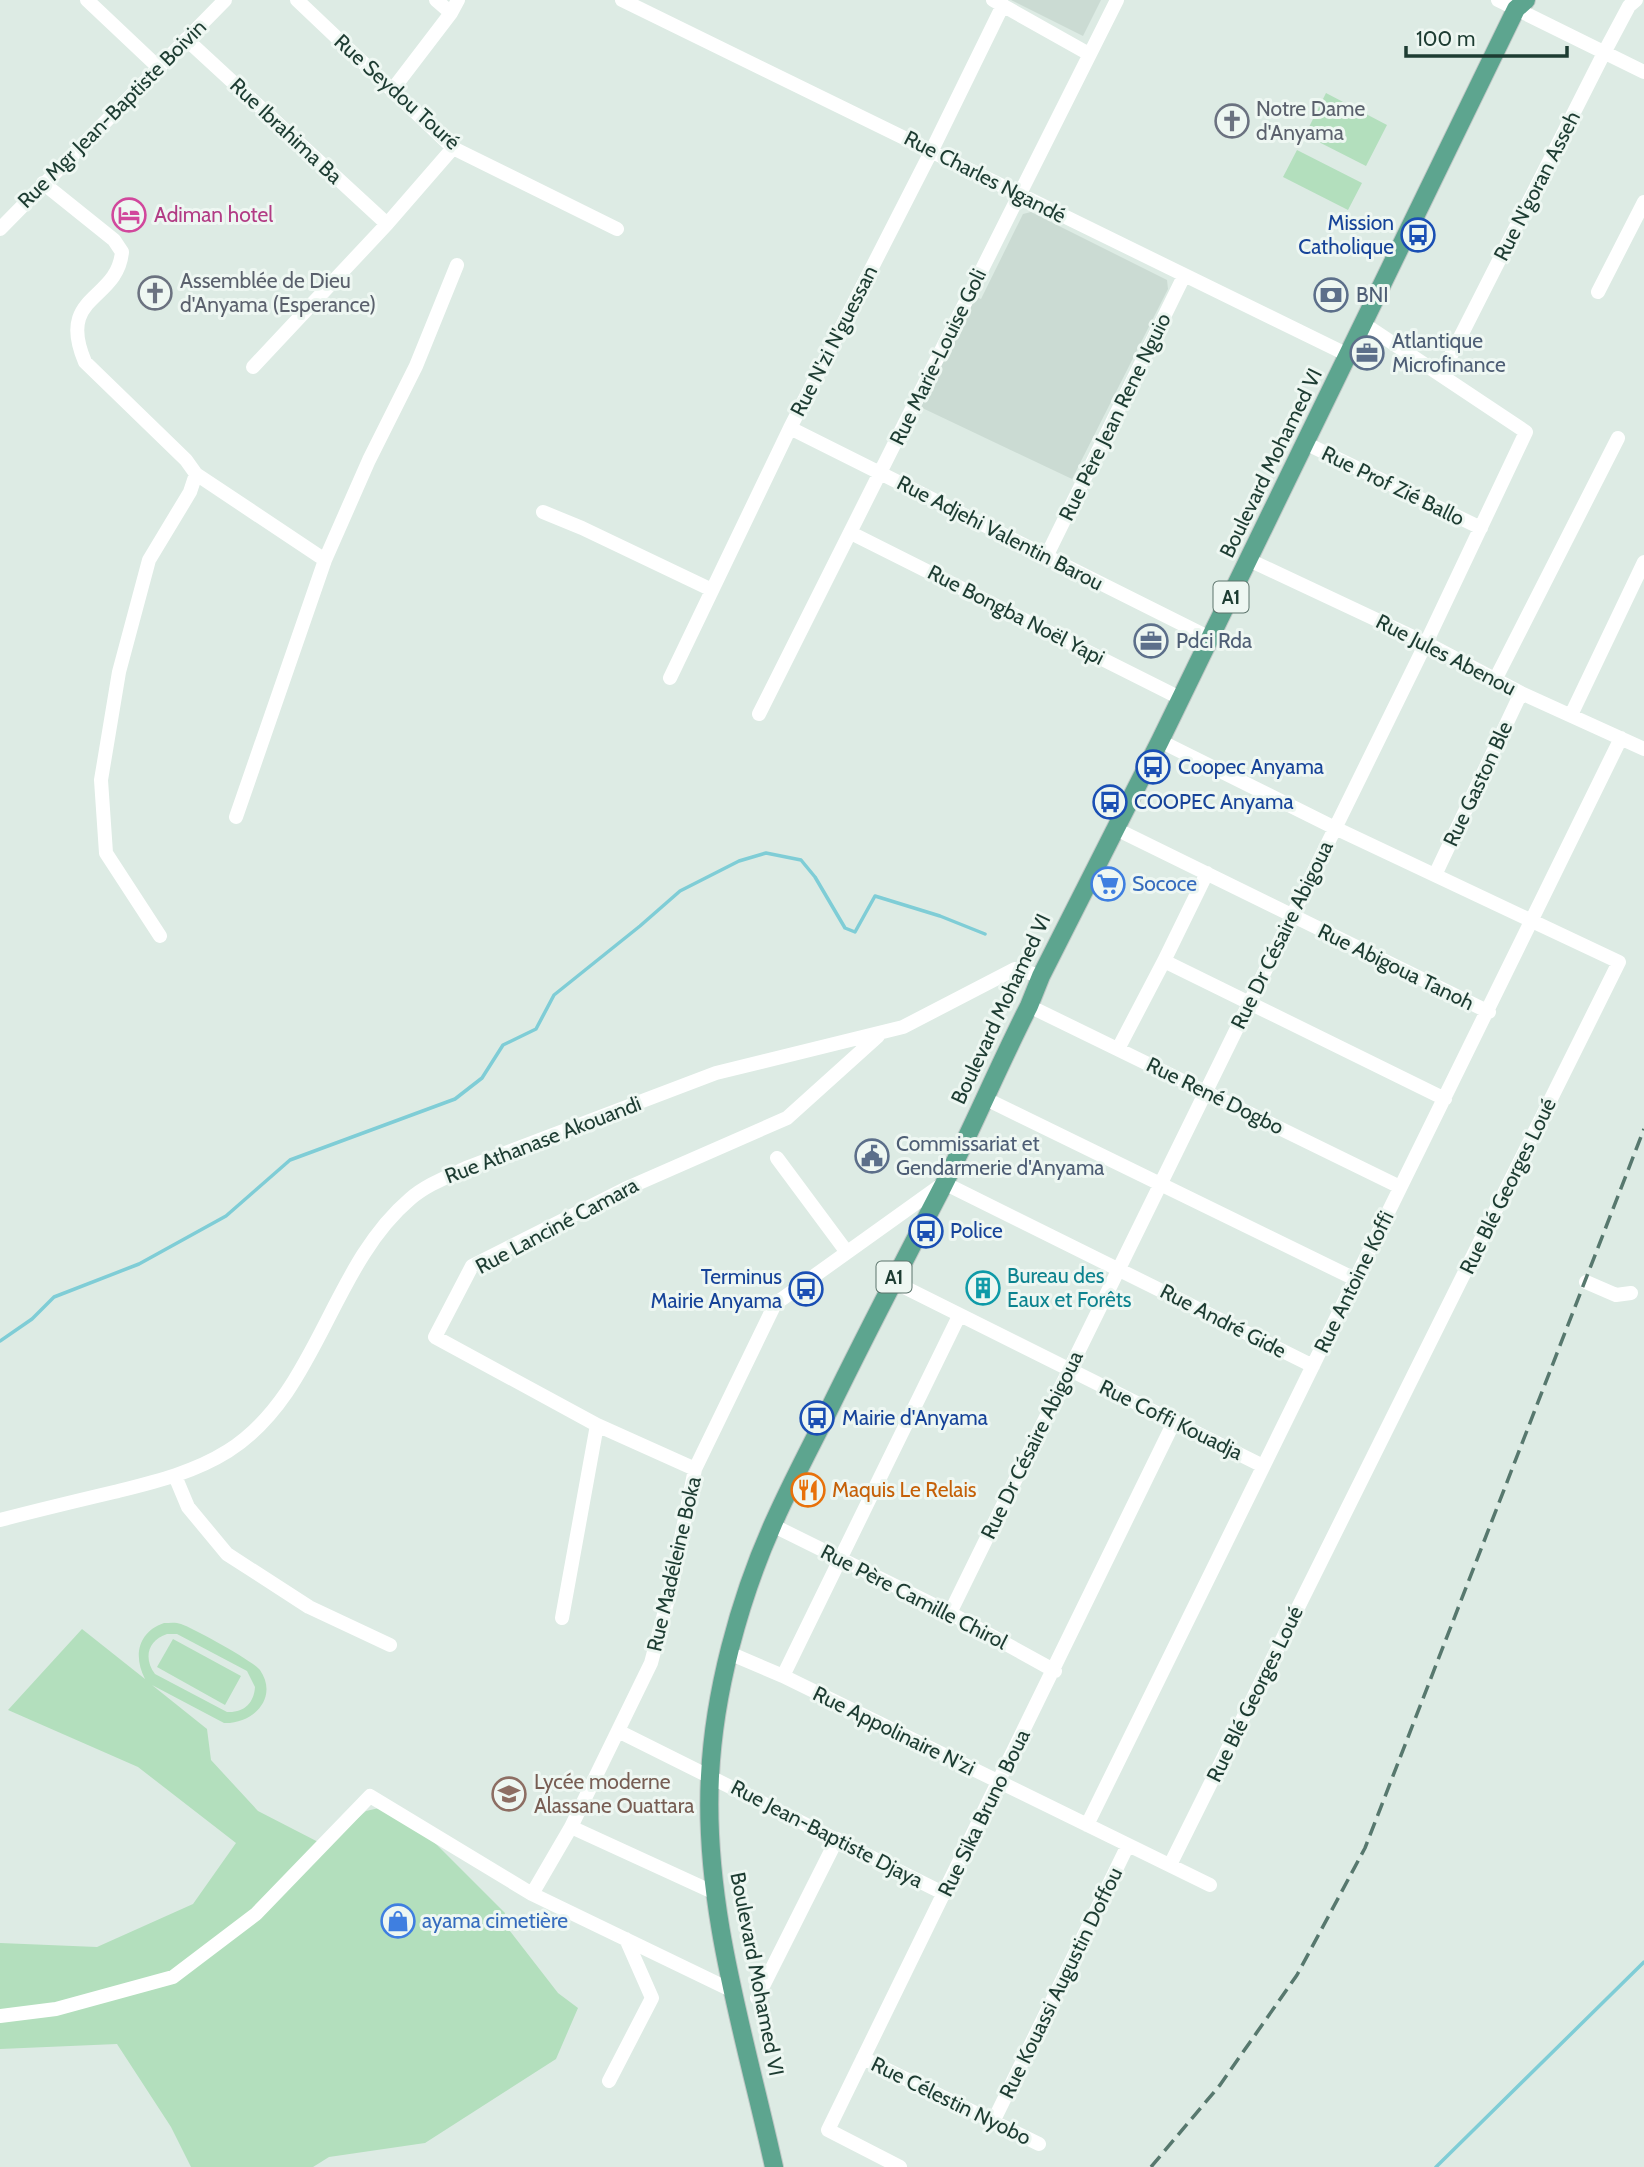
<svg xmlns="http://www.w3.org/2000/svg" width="1644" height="2167" viewBox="0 0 1644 2167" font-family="Cabin,sans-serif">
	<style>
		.built { fill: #cbdbd3 }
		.green { fill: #b3dfbd; fill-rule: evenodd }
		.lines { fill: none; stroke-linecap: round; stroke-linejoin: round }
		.stream { stroke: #7fcdd6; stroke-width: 3.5 }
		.major-casing { stroke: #c0c8c6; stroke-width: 20 }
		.minor { stroke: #fff; stroke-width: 14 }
		.major { stroke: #5da58f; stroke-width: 18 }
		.rail { stroke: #57786e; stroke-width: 3.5; stroke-dasharray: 14 7; stroke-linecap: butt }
		.labels { text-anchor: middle; stroke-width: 6; stroke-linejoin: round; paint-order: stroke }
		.shield { fill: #eef7f2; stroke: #5c746c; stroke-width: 2 }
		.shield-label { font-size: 19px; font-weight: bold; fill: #1d3c32 }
		.street-label { font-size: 21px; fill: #1d3c32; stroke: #eef7f2 }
		.worship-label { font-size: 21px; fill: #5b616d; stroke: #eef7f2; text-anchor: start }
		.hotel-label { font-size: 21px; fill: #b23c85; stroke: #eef7f2; text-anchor: start }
		.transit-label { font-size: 21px; fill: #164399; stroke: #eef7f2; text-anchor: start }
		.service-label { font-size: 21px; fill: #4e5e75; stroke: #eef7f2; text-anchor: start }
		.shop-label { font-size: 21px; fill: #366cbe; stroke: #eef7f2; text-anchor: start }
		.culture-label { font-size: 21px; fill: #0d838f; stroke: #eef7f2; text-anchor: start }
		.food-label { font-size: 21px; fill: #c56008; stroke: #eef7f2; text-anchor: start }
		.education-label { font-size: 21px; fill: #785e54; stroke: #eef7f2; text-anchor: start }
	</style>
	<rect width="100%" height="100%" fill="#ddebe4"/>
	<path class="built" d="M1011,0h90l-18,36z
		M1031,212l136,68 1,9 -96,190 -156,-74 54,-111 11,5 42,-85z"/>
	<path class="green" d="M1326,93l61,32 -21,41 -61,-31z
		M1297,150l65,33 -14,27 -65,-33z
		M164,1623c5,0 12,-1 17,1 12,4 72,37 79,46 19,28 -7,54 -36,53l-72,-38 55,44 4,31 47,51 68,35 40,-35 13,-3 47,26 79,79 -2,9 55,71 20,15 -22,51 -131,84 -96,14 -16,10h-122l-20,-40 -54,-83 -117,5v-106l97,4 96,-43 43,-61 -98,-76 -130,-57 74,-81 63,50c-12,-23 -7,-47 19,-56zM167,1634h10l70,37 8,16c-1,16 -11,26 -28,25l-72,-38c-12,-16 -7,-34 12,-40z
		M173,1639l68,37 -16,29 -68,-38z"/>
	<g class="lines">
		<path class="stream" d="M0,1341l32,-22 22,-22 85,-33 87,-48 64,-56 165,-61 27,-21 21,-33 33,-16 18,-34 86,-69 40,-35 59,-30 27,-8 35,7 14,17 30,51 10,4 20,-36 65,20 45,18
			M1436,2167l208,-205"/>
		<defs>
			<path id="major" d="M774,2167c-28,-128 -71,-258 -64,-391 4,-83 29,-176 63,-252 15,-34 32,-67 49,-100 39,-81 80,-159 121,-238 30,-59 56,-121 86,-180l12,-30 119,-235 356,-732 10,-9"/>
		</defs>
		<use href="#major" class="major-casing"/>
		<path class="minor" d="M87,0l71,67
			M297,0l156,148 164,81
			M436,0l15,13
			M622,0l726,355
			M993,0l96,54
			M1498,0l146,72
			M186,39l201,185
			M393,89l58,-76 7,-13
			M43,183l71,57 8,12c-5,50 -66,42 -37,110l101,98 10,14 129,86 44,-100 47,-94 41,-101
			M0,229l225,-229
			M1598,292l46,-90
			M253,367l134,-143 66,-76
			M1441,375l164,-324 24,-45 7,-6
			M790,428l420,210
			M1305,443l176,85
			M543,512l39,16 130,62
			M851,533l329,165
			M1046,557l138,-281
			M1249,560l177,83 95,50 123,56
			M670,678l120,-250 142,-278 71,-145
			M1495,680l123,-242
			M759,714c121,-237 237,-477 358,-714
			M1571,715l73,-153
			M1160,741l175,87 284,134 -449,903
			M236,817l89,-257
			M1114,828l375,184
			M1435,875l86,-182
			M160,936l-54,-83 -5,-73 18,-108 30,-112 41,-68 6,-18
			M1164,961l281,138
			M1029,1006l371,181
			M1118,1049l46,-88 43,-88
			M984,1098l373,182
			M777,1158l69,93
			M892,1281l371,185
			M1586,1282l30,13 15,-2
			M695,1469l-98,-44 -162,-88 37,-71 153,-77 162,-71 91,-82
			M175,1476l13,31 39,47 82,53 81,38
			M0,1520c38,-10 76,-19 114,-28 40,-10 79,-19 114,-41 90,-57 102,-184 182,-252 16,-14 37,-22 56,-31l250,-95 187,-46 112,-58 26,7
			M772,1525l178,88 105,58
			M950,1613l476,-970 100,-211 -162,-108
			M562,1618l35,-193
			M729,1653l54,23 427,209
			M783,1676l176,-360
			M618,1731l327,163
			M1087,1825c177,-363 358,-723 534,-1087
			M571,1827l144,66
			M532,1894l39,-67 80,-164 20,-75 24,-119 80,-165 169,-121 369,183
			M757,1998l80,-159
			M0,2016l56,-7 117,-32 83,-63 114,-118 162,98 201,97
			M863,2058l176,86
			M609,2081l43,-83 -26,-59
			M993,2122l135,-277
			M900,2167l-72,-37c115,-236 232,-471 346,-708"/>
		<use href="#major" class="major"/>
		<path class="rail" d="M1151,2167l69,-82 77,-110 68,-127 279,-719"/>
	</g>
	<defs>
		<symbol id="church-ring" viewBox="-11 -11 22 22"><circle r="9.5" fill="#eef7f2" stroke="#6b7280" stroke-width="1.5"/><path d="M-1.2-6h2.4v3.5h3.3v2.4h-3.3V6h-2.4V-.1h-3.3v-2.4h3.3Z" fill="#6b7280"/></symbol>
		<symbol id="hotel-ring" viewBox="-11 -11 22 22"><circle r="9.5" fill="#eef7f2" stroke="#d1479c" stroke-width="1.5"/><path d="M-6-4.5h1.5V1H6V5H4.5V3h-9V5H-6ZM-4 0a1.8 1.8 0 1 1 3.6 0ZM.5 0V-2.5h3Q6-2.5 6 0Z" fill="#d1479c"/></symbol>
		<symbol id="bus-ring" viewBox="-11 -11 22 22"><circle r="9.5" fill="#eef7f2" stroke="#1a4fb4" stroke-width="1.5"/><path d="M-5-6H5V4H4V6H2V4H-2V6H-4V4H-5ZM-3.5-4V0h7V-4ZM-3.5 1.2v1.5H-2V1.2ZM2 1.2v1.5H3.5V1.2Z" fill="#1a4fb4"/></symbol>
		<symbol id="bank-ring" viewBox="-11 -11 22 22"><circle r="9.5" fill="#eef7f2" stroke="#5c6f8a" stroke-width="1.5"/><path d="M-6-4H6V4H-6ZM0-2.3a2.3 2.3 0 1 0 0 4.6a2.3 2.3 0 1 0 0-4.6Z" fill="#5c6f8a"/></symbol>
		<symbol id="office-ring" viewBox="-11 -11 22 22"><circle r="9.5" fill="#eef7f2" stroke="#5c6f8a" stroke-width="1.5"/><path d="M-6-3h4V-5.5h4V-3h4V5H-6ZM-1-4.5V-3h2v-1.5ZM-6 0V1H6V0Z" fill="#5c6f8a"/></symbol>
		<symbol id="supermarket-ring" viewBox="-11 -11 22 22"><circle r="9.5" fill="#eef7f2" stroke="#3f7fe0" stroke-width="1.5"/><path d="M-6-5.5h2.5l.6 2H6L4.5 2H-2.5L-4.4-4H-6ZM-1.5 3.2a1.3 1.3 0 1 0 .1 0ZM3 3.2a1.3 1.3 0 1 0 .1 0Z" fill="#3f7fe0"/></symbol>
		<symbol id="civic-ring" viewBox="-11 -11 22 22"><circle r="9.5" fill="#eef7f2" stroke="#5c6f8a" stroke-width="1.5"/><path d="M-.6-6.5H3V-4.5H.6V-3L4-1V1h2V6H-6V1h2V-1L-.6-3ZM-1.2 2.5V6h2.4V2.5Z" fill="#5c6f8a"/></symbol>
		<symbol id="building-ring" viewBox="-11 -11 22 22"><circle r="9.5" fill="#eef7f2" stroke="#0f9aa8" stroke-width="1.5"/><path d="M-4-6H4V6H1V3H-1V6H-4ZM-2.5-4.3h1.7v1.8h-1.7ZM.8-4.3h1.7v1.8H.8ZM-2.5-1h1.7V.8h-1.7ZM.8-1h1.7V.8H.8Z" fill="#0f9aa8"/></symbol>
		<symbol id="restaurant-ring" viewBox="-11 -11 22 22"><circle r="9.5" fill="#eef7f2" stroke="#e8710a" stroke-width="1.5"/><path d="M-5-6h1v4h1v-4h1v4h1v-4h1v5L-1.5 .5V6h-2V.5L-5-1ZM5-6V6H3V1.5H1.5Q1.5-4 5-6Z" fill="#e8710a"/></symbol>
		<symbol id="school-ring" viewBox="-11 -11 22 22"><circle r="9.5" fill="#eef7f2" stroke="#8d6e63" stroke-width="1.5"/><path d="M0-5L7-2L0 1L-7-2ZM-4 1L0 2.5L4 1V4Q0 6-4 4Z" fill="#8d6e63"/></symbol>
		<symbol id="shop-ring" viewBox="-11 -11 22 22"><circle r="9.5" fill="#eef7f2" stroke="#3f7fe0" stroke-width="1.5"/><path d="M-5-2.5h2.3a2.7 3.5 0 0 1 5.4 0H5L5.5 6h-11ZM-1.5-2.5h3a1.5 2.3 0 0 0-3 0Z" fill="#3f7fe0"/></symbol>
	</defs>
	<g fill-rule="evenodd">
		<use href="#church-ring" x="1213" y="102" width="38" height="38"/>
		<use href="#hotel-ring" x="110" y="196" width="38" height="38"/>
		<use href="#bus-ring" x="1399" y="216" width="38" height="38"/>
		<use href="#church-ring" x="136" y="274" width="38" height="38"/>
		<use href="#bank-ring" x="1312" y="276" width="38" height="38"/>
		<use href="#office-ring" x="1348" y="334" width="38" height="38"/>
		<use href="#office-ring" x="1132" y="622" width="38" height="38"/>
		<use href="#bus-ring" x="1134" y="748" width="38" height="38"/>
		<use href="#bus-ring" x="1091" y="783" width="38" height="38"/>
		<use href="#supermarket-ring" x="1089" y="865" width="38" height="38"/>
		<use href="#civic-ring" x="853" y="1137" width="38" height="38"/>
		<use href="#bus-ring" x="907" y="1212" width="38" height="38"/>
		<use href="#building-ring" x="964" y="1269" width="38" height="38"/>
		<use href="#bus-ring" x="787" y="1270" width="38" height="38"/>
		<use href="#bus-ring" x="798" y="1399" width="38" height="38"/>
		<use href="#restaurant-ring" x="789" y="1471" width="38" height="38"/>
		<use href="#school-ring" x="490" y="1775" width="38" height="38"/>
		<use href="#shop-ring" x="379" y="1902" width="38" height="38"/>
	</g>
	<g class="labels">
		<g class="shield">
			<rect x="1213.5" y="581.5" width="35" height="31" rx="5"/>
			<rect x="876.5" y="1261.5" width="35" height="31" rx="5"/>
		</g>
		<g class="shield-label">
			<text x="1231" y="604">A1</text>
			<text x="894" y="1284">A1</text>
		</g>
		<g class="street-label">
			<text transform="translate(397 92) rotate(42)" y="7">Rue Seydou Touré</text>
			<text transform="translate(112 114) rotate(-45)" y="7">Rue Mgr Jean-Baptiste Boivin</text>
			<text transform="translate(286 131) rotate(43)" y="7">Rue Ibrahima Ba</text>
			<text transform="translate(985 177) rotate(27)" y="7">Rue Charles Ngandé</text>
			<text transform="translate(1537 186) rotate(-63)" y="7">Rue N'goran Asseh</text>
			<text transform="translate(834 341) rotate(-63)" y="7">Rue N'zi N'guessan</text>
			<text transform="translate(938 357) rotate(-64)" y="7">Rue Marie-Louise Goli</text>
			<text transform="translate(1115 417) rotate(-64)" y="7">Rue Père Jean Rene Nguio</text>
			<text transform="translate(1271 463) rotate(-64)" y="7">Boulevard Mohamed VI</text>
			<text transform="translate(1393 486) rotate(26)" y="7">Rue Prof Zié Ballo</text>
			<text transform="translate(1000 533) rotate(27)" y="7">Rue Adjehi Valentin Barou</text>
			<text transform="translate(1016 615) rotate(27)" y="7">Rue Bongba Noël Yapi</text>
			<text transform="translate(1446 655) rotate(27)" y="7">Rue Jules Abenou</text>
			<text transform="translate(1478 784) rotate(-65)" y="7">Rue Gaston Ble</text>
			<text transform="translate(1282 935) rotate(-64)" y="7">Rue Dr Césaire Abigoua</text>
			<text transform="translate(1396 967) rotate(26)" y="7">Rue Abigoua Tanoh</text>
			<text transform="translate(1001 1009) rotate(-65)" y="7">Boulevard Mohamed VI</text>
			<text transform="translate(1215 1096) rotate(26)" y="7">Rue René Dogbo</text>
			<text transform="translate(543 1140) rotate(-21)" y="7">Rue Athanase Akouandi</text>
			<text transform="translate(1508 1186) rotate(-64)" y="7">Rue Blé Georges Loué</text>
			<text transform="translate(557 1226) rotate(-28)" y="7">Rue Lanciné Camara</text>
			<text transform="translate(1354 1282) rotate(-64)" y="7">Rue Antoine Koffi</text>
			<text transform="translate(1223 1321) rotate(27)" y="7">Rue André Gide</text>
			<text transform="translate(1171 1420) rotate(26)" y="7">Rue Coffi Kouadja</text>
			<text transform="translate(1032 1445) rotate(-64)" y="7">Rue Dr Césaire Abigoua</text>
			<text transform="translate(674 1564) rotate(-77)" y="7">Rue Madéleine Boka</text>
			<text transform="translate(914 1597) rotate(27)" y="7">Rue Père Camille Chirol</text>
			<text transform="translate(1255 1694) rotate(-64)" y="7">Rue Blé Georges Loué</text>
			<text transform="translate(894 1731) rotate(26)" y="7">Rue Appolinaire N'zi</text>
			<text transform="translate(984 1813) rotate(-64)" y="7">Rue Sika Bruno Boua</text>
			<text transform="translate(827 1834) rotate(27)" y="7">Rue Jean-Baptiste Djaya</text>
			<text transform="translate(757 1974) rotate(79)" y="7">Boulevard Mohamed VI</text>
			<text transform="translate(1061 1983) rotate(-64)" y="7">Rue Kouassi Augustin Doffou</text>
			<text transform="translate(951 2101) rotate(26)" y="7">Rue Célestin Nyobo</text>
		</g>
		<g class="worship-label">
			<text x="1256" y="116">Notre Dame<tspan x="1256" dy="24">d'Anyama</tspan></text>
			<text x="180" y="288">Assemblée de Dieu<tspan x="180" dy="24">d'Anyama (Esperance)</tspan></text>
		</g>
		<g class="hotel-label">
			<text x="154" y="222">Adiman hotel</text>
		</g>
		<g class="transit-label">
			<text x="1394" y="230" text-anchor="end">Mission<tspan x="1394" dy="24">Catholique</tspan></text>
			<text x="1178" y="774">Coopec Anyama</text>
			<text x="1134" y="809">COOPEC Anyama</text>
			<text x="950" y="1238">Police</text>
			<text x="782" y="1284" text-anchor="end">Terminus<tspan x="782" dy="24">Mairie Anyama</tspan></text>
			<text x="842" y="1425">Mairie d'Anyama</text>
		</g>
		<g class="service-label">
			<text x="1356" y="302">BNI</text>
			<text x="1392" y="348">Atlantique<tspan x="1392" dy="24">Microfinance</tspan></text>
			<text x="1176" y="648">Pdci Rda</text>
			<text x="896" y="1151">Commissariat et<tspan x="896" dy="24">Gendarmerie d'Anyama</tspan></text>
		</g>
		<g class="shop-label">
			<text x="1132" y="891">Sococe</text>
			<text x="422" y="1928">ayama cimetière</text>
		</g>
		<g class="culture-label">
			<text x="1007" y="1283">Bureau des<tspan x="1007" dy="24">Eaux et Forêts</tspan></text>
		</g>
		<g class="food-label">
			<text x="832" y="1497">Maquis Le Relais</text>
		</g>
		<g class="education-label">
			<text x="534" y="1789">Lycée moderne<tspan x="534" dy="24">Alassane Ouattara</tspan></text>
		</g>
	</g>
	<path d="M1406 46v10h161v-10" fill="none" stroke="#1d3c32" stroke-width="3.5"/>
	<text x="1416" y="46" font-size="21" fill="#1d3c32" stroke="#eef7f2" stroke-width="5" paint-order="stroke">100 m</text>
</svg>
